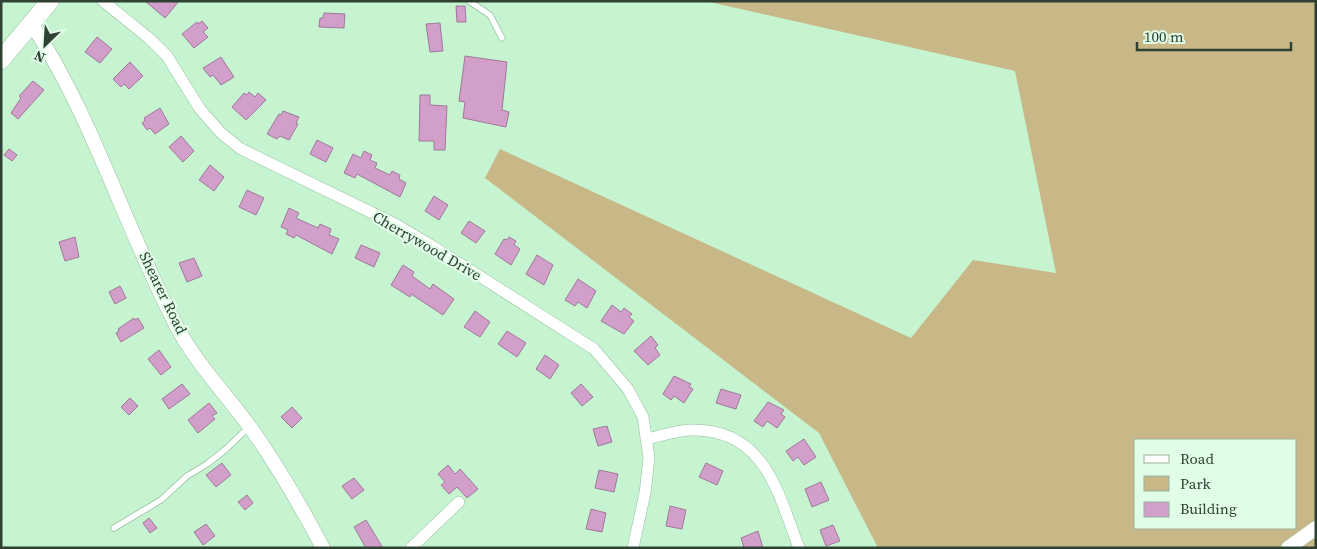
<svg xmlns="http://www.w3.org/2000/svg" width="1317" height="549" viewBox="0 0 1317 549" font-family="'Source Serif 4',serif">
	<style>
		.green { fill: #c8b887; fill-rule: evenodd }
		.building { fill: #d19fc9; stroke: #a07899 }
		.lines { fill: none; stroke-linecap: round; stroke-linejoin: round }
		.service-casing { stroke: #94c19e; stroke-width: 7 }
		.minor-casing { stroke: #94c19e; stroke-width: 12 }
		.tertiary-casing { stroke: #94c19e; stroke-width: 15 }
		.primary-casing { stroke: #94c19e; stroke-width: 19 }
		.service { stroke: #fff; stroke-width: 5.5 }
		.minor { stroke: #fff; stroke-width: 11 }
		.tertiary { stroke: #fff; stroke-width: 14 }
		.primary { stroke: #fff; stroke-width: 18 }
		.labels { text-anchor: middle; stroke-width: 4.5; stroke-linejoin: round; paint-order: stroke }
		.street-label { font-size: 15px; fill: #2f4133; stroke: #e1fce7 }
	</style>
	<rect width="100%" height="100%" fill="#c6f4d1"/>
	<path class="green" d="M705,1h611v547h-438l-59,-115 -334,-255 15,-29 411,189 62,-78 83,13 -41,-202zM1136,440h160v88h-160z"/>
	<path class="building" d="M145,1h34l-14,17z
		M456,6h9l1,16h-9z
		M324,13l21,1 -1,14 -25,-1 1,-9h3z
		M202,21l6,7 -5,4 5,5 -14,11 -12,-14 15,-12 1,2z
		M440,23l3,28 -13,1 -4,-28z
		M97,37l15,12 -12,14 -15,-11z
		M465,56l42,6 -5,48 7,2 -3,15 -43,-9 2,-16 -6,-1z
		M221,57l13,20 -13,8 -8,-10 -3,2 -7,-9z
		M130,62l13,14 -14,13 -5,-5 -3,3 -8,-8z
		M33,81l11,9 -26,29 -7,-6 10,-15 -2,-2z
		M249,92l6,5 3,-4 8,7 -20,20 -14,-13 12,-14 3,2z
		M420,95h10v10l17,1 -2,44h-11v-9h-15z
		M160,108l9,16 -14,10 -5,-6 -3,2 -5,-7 3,-3 -1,-2z
		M283,111l16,6 -3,6 2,1 -9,16 -9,-4 -3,3 -10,-5 12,-20 2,1z
		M181,136l13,15 -11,11 -14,-15z
		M317,140l16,8 -7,14 -16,-8z
		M9,149l8,6 -5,6 -8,-6z
		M364,151l8,4 -2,5 7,3 -2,5 15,7 2,-4 8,4 -1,4 7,4 -6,14 -43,-23 -2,4 -11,-5 9,-19 8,4z
		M210,165l14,12 -10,14 -15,-11z
		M247,190l17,8 -8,17 -17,-8z
		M434,196l14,9 -9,15 -14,-9z
		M289,208l10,5 -3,5 22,10 2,-4 11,5 -2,6 10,4 -7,15 -36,-19 -2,3 -8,-4 2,-4 -7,-3z
		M469,221l16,10 -9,12 -15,-10z
		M75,237l4,20 -14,4 -6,-19z
		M509,237l7,4 -2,4 6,4 -9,16 -16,-11 9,-15 3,1z
		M361,245l19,8 -6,14 -19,-9z
		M537,255l16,10 -9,20 -18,-11z
		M194,258l8,18 -15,6 -8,-19z
		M403,265l11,7 -2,4 18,13 3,-5 21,15 -11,16 -32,-21 -1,3 -19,-12z
		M578,279l18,12 -9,17 -9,-6 -3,4 -10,-6z
		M120,286l6,12 -11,6 -6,-12z
		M612,305l9,7 3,-4 8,6 -3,3 5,4 -10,13 -23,-13z
		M475,311l15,11 -10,15 -16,-10z
		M134,318l1,2 3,-2 6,10 -23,14 -5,-9 3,-2 -1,-2z
		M507,331l19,12 -9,14 -19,-13z
		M651,336l7,9 -3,3 5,7 -12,10 -14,-14z
		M159,350l12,17 -10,8 -13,-16z
		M545,355l14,10 -9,14 -14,-10z
		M674,376l17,8 -2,3 4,2 -9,14 -10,-7 -3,4 -8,-6z
		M182,384l8,10 -21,15 -7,-10z
		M581,384l12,13 -11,9 -11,-13z
		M721,389l20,6 -5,14 -20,-6z
		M130,398l8,8 -9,9 -8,-8z
		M768,402l16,8 -3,4 4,3 -8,11 -10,-7 -4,6 -9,-6z
		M209,403l8,10 -5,3 3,3 -17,14 -10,-13z
		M292,407l10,11 -10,10 -11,-11z
		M607,426l5,16 -14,4 -5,-17z
		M804,439l12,18 -12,8 -6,-8 -5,4 -7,-10z
		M222,463l9,12 -15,12 -10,-12z
		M706,463l17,8 -6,14 -18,-8z
		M448,465l7,9 5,-5 18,20 -11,9 -10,-11 -8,7 -8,-9 4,-3 -7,-8z
		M599,470l19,4 -4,18 -19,-4z
		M354,478l10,12 -12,9 -10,-13z
		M821,482l8,18 -17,7 -7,-18z
		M247,495l6,8 -8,7 -7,-8z
		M670,506l16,4 -4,19 -16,-3z
		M591,509l15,4 -4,19 -16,-3z
		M149,518l8,10 -7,5 -7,-10z
		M366,520l17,28h-17l-12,-21z
		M206,524l9,12 -12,9 -9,-13z
		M833,525l7,16 -14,5 -6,-16z
		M758,531l5,17h-19l-3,-10z"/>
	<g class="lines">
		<defs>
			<path id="service" d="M469,1l21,14 12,23
				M114,528l47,-28 26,-24 20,-12 19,-15 23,-22"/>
			<path id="minor" d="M103,1l47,38 17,17 33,53 21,24 20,16 152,74 39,23 162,103 34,40 15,28 6,41 -4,35 -12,55
				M646,439c15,-3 31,-9 46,-9 73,-1 86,63 107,118
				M411,548l48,-46"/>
			<path id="tertiary" d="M31,23c62,94 94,205 146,304 21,40 55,73 80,110 24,35 46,73 66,111
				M1288,548l28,-20"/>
			<path id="primary" d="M1,60l49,-59"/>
		</defs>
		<use href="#service" class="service-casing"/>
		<use href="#minor" class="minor-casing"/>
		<use href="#tertiary" class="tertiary-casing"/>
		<use href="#primary" class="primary-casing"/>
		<use href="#service" class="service"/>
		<use href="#minor" class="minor"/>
		<use href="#tertiary" class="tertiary"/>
		<use href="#primary" class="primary"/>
	</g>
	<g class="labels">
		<g class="street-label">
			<text transform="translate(427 246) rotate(30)" y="5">Cherrywood Drive</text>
			<text transform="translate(163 293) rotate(64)" y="5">Shearer Road</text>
		</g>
	</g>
	<rect width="1317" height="549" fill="none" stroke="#2f4133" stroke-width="5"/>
	<rect x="1134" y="439" width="162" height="90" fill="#e1fce7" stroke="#9ab19f"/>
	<rect x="1144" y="455" width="25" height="8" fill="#ffffff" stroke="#9ab19f"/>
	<text x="1180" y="464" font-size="15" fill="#2f4133">Road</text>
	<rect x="1144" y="476" width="25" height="15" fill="#c8b887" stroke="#9ab19f"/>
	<text x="1180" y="489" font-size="15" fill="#2f4133">Park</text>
	<rect x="1144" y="502" width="25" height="15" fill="#d19fc9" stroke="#9ab19f"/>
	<text x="1180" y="514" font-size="15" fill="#2f4133">Building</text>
	<g transform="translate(45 45) rotate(205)" stroke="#e1fce7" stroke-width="4" paint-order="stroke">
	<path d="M0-4L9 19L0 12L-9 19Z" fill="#2f4133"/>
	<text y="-8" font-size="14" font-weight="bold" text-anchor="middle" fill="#2f4133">N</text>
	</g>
	<path d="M1137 42v8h154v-8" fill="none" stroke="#2f4133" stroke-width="2.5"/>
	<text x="1144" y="42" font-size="15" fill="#2f4133" stroke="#e1fce7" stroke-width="4" paint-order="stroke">100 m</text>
</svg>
